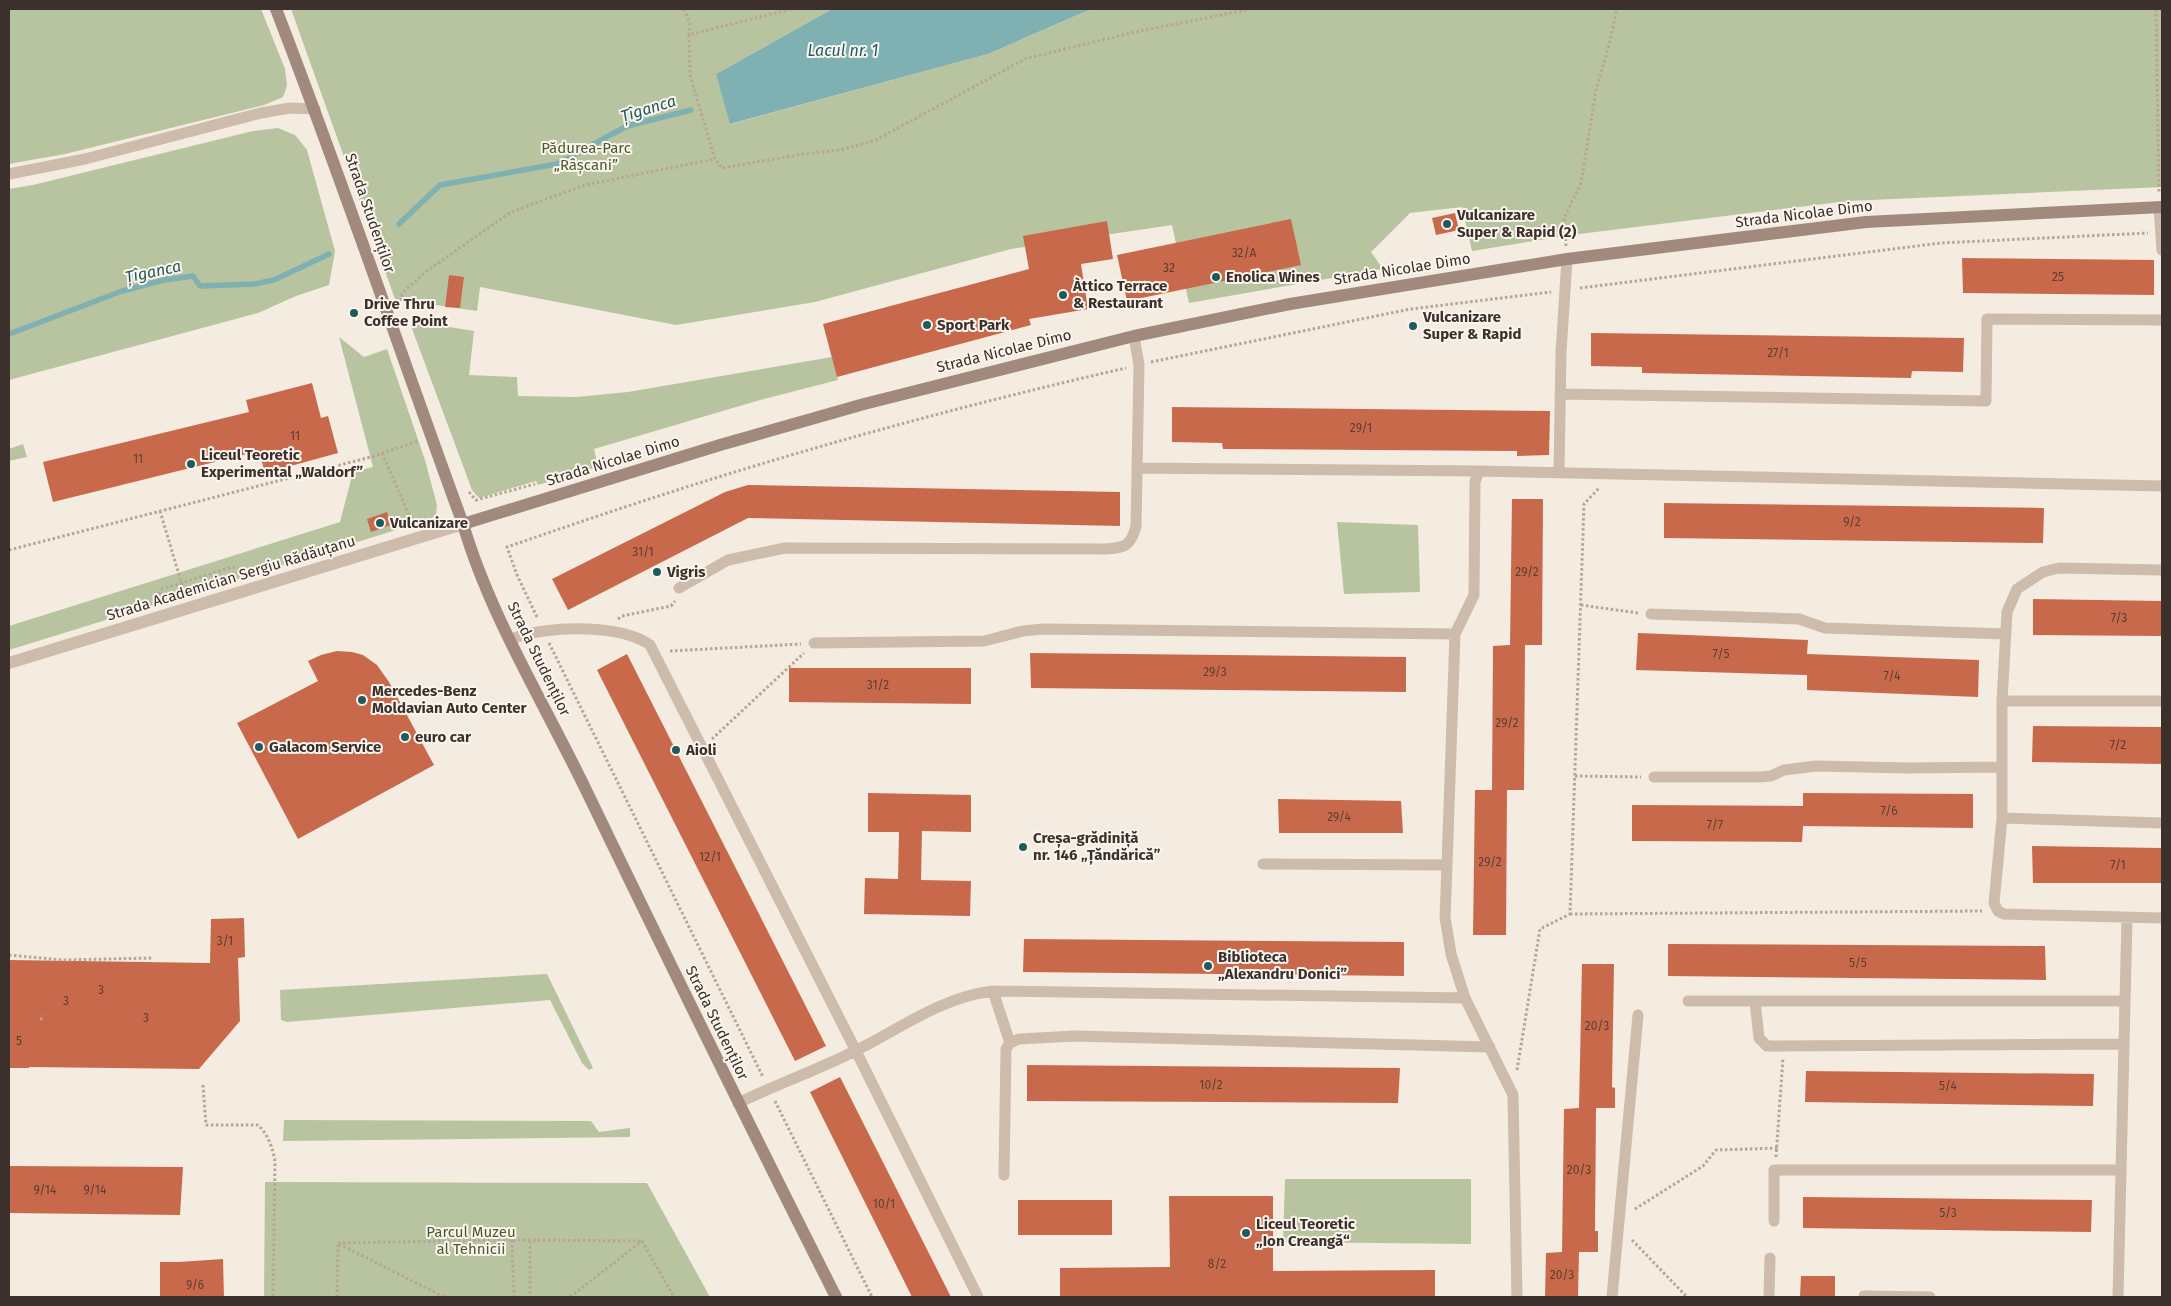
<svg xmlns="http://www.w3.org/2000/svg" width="2171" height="1306" viewBox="0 0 2171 1306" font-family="'Fira Sans',sans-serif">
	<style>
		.green { fill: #b8c4a0 }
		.water { fill: #7fb0b2 }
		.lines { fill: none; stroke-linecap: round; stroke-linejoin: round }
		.stream { stroke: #7fb0b2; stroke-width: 5.5 }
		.building { fill: #c8694b }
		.path { stroke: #b9a596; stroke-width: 3; stroke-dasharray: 2.5 2.5; stroke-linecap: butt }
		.service { stroke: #cdbbac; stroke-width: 11 }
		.tertiary { stroke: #cdbbac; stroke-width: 12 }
		.secondary { stroke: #a18a7d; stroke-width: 12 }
		.poi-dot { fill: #1f5a5e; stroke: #fbf5ee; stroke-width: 2 }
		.labels { text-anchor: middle; stroke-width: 4; stroke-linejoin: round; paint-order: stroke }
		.number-label { font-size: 12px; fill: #5e3e33 }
		.park-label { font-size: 15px; fill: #4a5a2e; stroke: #fbf5ee }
		.street-label { font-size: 15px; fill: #3b302b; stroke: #fbf5ee }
		.poi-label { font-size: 15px; font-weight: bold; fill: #3b302b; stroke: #fbf5ee; text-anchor: start }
		.water-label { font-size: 16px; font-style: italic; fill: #1f5a5e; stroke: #fbf5ee }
	</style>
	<rect width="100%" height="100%" fill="#f4ebe1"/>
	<path class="green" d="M9,9h252l24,60 2,17 -4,11 -19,8 -199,49 -56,10z
		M291,9h541l-116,65 15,50 257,-70 103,-45h1071v178l-314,14 -277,34 -99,16 -10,-44 -52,6 -39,39 12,17 -194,34 -17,-78 -161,24 -196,53 -139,23 -196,-38 -3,24 -82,-12z
		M278,128l17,7 12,15 28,101 -6,34 -33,11 -38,17 -249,67v-191l24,-4 220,-54z
		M418,322l56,9 -5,44 48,2 1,19 58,1 52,-5 204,-35 6,23 -78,20 -166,49 4,18 -60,18 -2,-4 -57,17 -7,-8 -61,-164z
		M339,337l25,20 23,-8 38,111 12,45 -1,11 -11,5 -416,129v-24l331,-104 13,-50 20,-5z
		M23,444l4,13 -18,4v-12z
		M1337,522l81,3 2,67 -76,2z
		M547,974l46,94 -4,2 -7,-7 -32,-63 -263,22 -6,-2 -1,-30z
		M284,1120l307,1 8,11 31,-4v9l-347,4z
		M1285,1179h186v65l-188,-2z
		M265,1182l382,1 63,114h-446z"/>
	<path class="water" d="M832,9h259l-103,45 -258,70 -14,-50z"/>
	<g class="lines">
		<path class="stream" d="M399,224l41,-39 117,-21 70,-38 64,-16
			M9,334l113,-43 42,-11 29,-4 7,10 54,-2 20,-4 55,-26"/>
	</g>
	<path class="building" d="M1455,213l4,17 -23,5 -4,-17z
		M1291,219l10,46 -174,36 -10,-46z
		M1107,221l6,38 -32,5 7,45 -59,10 2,6 -194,52 -14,-53 206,-55 -6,-33z
		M1962,258l192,2v35l-191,-2z
		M449,275l15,2 -4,31 -15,-1z
		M1591,333l373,5 -1,34 -51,-1 -1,7 -269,-5v-6l-51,-1z
		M312,383l9,35 7,-2 10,37 -73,20 -6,-22 -206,51 -10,-40 206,-50 -3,-12z
		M1172,407l378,4 -1,44 -32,1v-5l-294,-2 -1,-6 -50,-1z
		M748,485l372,7v34l-372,-8 -180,92 -16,-31 173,-87z
		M1512,499h31l-1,146h-17l-1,145h-17l-1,145h-33l2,-145h17l1,-144 17,-1z
		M1664,503l380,5 -1,35 -379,-5z
		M387,512l4,13 -20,7 -4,-13z
		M2033,599l129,2v35l-129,-1z
		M1638,633l170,7 -1,14 172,6 -1,37 -171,-7v-15l-171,-5z
		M337,651l15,1 11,3 14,10 12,17 45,83 -136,74 -61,-116 81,-42 -10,-20 13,-6z
		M1030,653l376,4v35l-375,-4z
		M627,654l199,392 -31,15 -198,-391z
		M789,668h182v36l-182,-2z
		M2033,726l129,1v37l-130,-2z
		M868,793l103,2v37l-49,-1 -1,49 50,1 -1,35 -106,-2 1,-36 33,1 1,-47h-31z
		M1803,793l170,1v34l-170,-2 -1,16 -170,-1v-36l171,1z
		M1278,799l123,2 2,32h-124z
		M2032,846l130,2v35h-129z
		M244,918l1,39 -7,1 2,63 -41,48 -170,-2v1h-20v-108l201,3 1,-44z
		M1024,939l380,3v34l-381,-4z
		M1668,944l377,2 1,34 -378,-4z
		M1582,964h32l-2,123 3,1v20h-19l-1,123h3v21h-19l-1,45h-33l1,-44 16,-1 2,-143 15,-1z
		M1027,1065l373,3 -2,35 -371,-2z
		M1806,1071l288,3 -1,32 -288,-4z
		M840,1077l111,220h-39l-102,-205z
		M9,1166l174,1 -3,48 -171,-2z
		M1169,1196h104v75l162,-1v27h-375v-29l110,-1z
		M1803,1197l289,3 -1,32 -288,-4z
		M1018,1200h94v35h-94z
		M223,1259l1,38h-64v-35h19z
		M1801,1276h34v21h-35z"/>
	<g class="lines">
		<path class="path" d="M684,9l6,14 -1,12 102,-26
			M2156,9l3,184
			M689,35l1,40 25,84 7,9 81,-14 37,-4 34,-9 151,-82 110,-27 116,-23
			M1566,246l-2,-28 17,-35 15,-93 13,-45 8,-36
			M1580,288l361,-45 207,-10
			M401,301l1,-8 25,-22 84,-59 74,-27 130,-26
			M1151,362l260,-53 140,-17
			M382,453l31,71
			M469,492l7,8 59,-16
			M160,511l25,84
			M9,550l362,-93 48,-16
			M154,603l8,-14 70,-22 18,6
			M1581,605l57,8
			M537,617l-20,-42 -10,-28c67,-23 134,-46 202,-67 137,-43 277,-80 417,-112
			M618,619l4,-3 49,-10 4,-5
			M549,643l214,434
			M670,651l131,-7
			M712,739l92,-86
			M1575,776l66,1
			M1570,914l412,-3
			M9,955l53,5 90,-2
			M41,1020l2,-5
			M1517,1070l23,-141 30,-15 14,-410 16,-17
			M203,1085l3,40h52c10,9 15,24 17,36l-2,136
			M775,1101l97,196
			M1776,1157l7,-99
			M1635,1209l68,-43 13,-16 62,-2
			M512,1240l2,57
			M1632,1240l55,57
			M530,1241v56
			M642,1241l32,56
			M338,1243l174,-3 130,1
			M339,1244l105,53
			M337,1297l1,-54
			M570,1297l72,-56"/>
		<path class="service" d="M9,174l76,-15 176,-46 29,-5 25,1
			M2159,207l3,43
			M1560,394l426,7 1,-82 175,1
			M1137,468l342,3
			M1559,472l2,-120 6,-93
			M2162,570l-103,-2 -16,4 -26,17 -10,23 -5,89v117l-8,85 4,8 6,3 158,4
			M679,588l49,-28 57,-12 319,1c20,-1 27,-2 32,-23l3,-161 -5,-29
			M1651,614l148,5 26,9 181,6
			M510,639c11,-3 23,-7 34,-8 31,-4 81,-4 106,14l206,406 122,246
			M814,643l170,-2 39,-10 20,-2 412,5
			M2002,701h160
			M1654,777h105l12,-1 13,-6 32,-4 92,2 94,-1
			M2002,818l160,5
			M1263,864l184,1 -2,52 6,37 14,44 48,97 4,202
			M1447,865l8,-231 19,-39 1,-113 4,-11 683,15
			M993,991l472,7
			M1688,1001h436
			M1755,1001l4,37 8,8 356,-2
			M738,1103c39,-19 80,-33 119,-53 44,-22 85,-53 136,-59l17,52
			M1004,1175l2,-126 4,-6 9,-4 56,-3 415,11
			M1774,1221v-51h346
			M1864,1296l66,1
			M1612,1297l26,-282
			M1769,1297l1,-39
			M2118,1297l9,-379"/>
		<path class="tertiary" d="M9,663l454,-139"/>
		<path class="secondary" d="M276,9c66,170 124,343 187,515 27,92 81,179 123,266 82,170 165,339 250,507
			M463,524l257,-79 144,-41 270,-68 156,-32 277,-45 299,-37 296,-15"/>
	</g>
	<g class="poi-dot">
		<circle cx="1447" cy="224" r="5"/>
		<circle cx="1216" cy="277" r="5"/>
		<circle cx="1063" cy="295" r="5"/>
		<circle cx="354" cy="313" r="5"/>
		<circle cx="927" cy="325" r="5"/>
		<circle cx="1413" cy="326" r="5"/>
		<circle cx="191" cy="464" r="5"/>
		<circle cx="380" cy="523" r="5"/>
		<circle cx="657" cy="572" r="5"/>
		<circle cx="362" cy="700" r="5"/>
		<circle cx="405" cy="737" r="5"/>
		<circle cx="259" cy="747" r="5"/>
		<circle cx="676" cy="750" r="5"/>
		<circle cx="1023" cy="847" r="5"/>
		<circle cx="1208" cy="966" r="5"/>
		<circle cx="1246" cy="1233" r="5"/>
	</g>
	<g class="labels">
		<g class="number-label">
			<text x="1244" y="257">32/A</text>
			<text x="1169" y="272">32</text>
			<text x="2058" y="281">25</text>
			<text x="1778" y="357">27/1</text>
			<text x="1361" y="432">29/1</text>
			<text x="295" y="440">11</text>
			<text x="138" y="463">11</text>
			<text x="1852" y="526">9/2</text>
			<text x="643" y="556">31/1</text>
			<text x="1527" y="576">29/2</text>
			<text x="2119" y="622">7/3</text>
			<text x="1721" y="658">7/5</text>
			<text x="1215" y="676">29/3</text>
			<text x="1892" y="680">7/4</text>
			<text x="878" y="689">31/2</text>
			<text x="1507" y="727">29/2</text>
			<text x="2118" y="749">7/2</text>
			<text x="1889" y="815">7/6</text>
			<text x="1339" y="821">29/4</text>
			<text x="1715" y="829">7/7</text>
			<text x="710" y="861">12/1</text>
			<text x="1490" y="866">29/2</text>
			<text x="2118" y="869">7/1</text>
			<text x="225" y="945">3/1</text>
			<text x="1858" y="967">5/5</text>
			<text x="101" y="994">3</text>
			<text x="66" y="1005">3</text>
			<text x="146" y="1022">3</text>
			<text x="1597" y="1030">20/3</text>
			<text x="19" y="1045">5</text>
			<text x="1211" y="1089">10/2</text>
			<text x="1948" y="1090">5/4</text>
			<text x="1579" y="1174">20/3</text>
			<text x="45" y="1194">9/14</text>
			<text x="95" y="1194">9/14</text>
			<text x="884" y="1208">10/1</text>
			<text x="1948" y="1217">5/3</text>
			<text x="1217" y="1268">8/2</text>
			<text x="1562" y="1279">20/3</text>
			<text x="195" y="1289">9/6</text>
		</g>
		<g class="park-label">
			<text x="586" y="153">Pădurea-Parc<tspan x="586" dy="17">„Râșcani”</tspan></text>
			<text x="471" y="1237">Parcul Muzeu<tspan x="471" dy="17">al Tehnicii</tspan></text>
		</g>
		<g class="street-label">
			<text transform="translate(370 213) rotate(71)" y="5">Strada Studenților</text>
			<text transform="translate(1804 214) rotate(-7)" y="5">Strada Nicolae Dimo</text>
			<text transform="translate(1402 269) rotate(-9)" y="5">Strada Nicolae Dimo</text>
			<text transform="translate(1004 351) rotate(-14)" y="5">Strada Nicolae Dimo</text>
			<text transform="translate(613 461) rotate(-17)" y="5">Strada Nicolae Dimo</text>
			<text transform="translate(231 578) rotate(-17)" y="5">Strada Academician Sergiu Rădăuțanu</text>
			<text transform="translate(539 659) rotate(64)" y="5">Strada Studenților</text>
			<text transform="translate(717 1023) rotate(64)" y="5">Strada Studenților</text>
		</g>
		<g class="poi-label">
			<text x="1457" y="220">Vulcanizare<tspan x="1457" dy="17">Super &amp; Rapid (2)</tspan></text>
			<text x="1226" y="282">Enolica Wines</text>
			<text x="1073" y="291">Àttico Terrace<tspan x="1073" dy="17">&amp; Restaurant</tspan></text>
			<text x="364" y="309">Drive Thru<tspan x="364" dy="17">Coffee Point</tspan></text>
			<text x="1423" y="322">Vulcanizare<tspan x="1423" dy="17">Super &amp; Rapid</tspan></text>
			<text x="937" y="330">Sport Park</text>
			<text x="201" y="460">Liceul Teoretic<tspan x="201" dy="17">Experimental „Waldorf”</tspan></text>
			<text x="390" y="528">Vulcanizare</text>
			<text x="667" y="577">Vigris</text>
			<text x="372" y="696">Mercedes-Benz<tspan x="372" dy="17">Moldavian Auto Center</tspan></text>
			<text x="415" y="742">euro car</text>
			<text x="269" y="752">Galacom Service</text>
			<text x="686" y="755">Aioli</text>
			<text x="1033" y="843">Creșa-grădiniță<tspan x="1033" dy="17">nr. 146 „Țăndărică”</tspan></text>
			<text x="1218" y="962">Biblioteca<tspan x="1218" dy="17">„Alexandru Donici”</tspan></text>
			<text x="1256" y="1229">Liceul Teoretic<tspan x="1256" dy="17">„Ion Creangă“</tspan></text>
		</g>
		<g class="water-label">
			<text x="843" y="56">Lacul nr. 1</text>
			<text transform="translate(648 108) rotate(-17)" y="6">Țîganca</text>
			<text transform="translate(153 271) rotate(-12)" y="6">Țîganca</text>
		</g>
	</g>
	<rect width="2171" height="1306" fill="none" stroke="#3b302b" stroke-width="20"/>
</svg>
